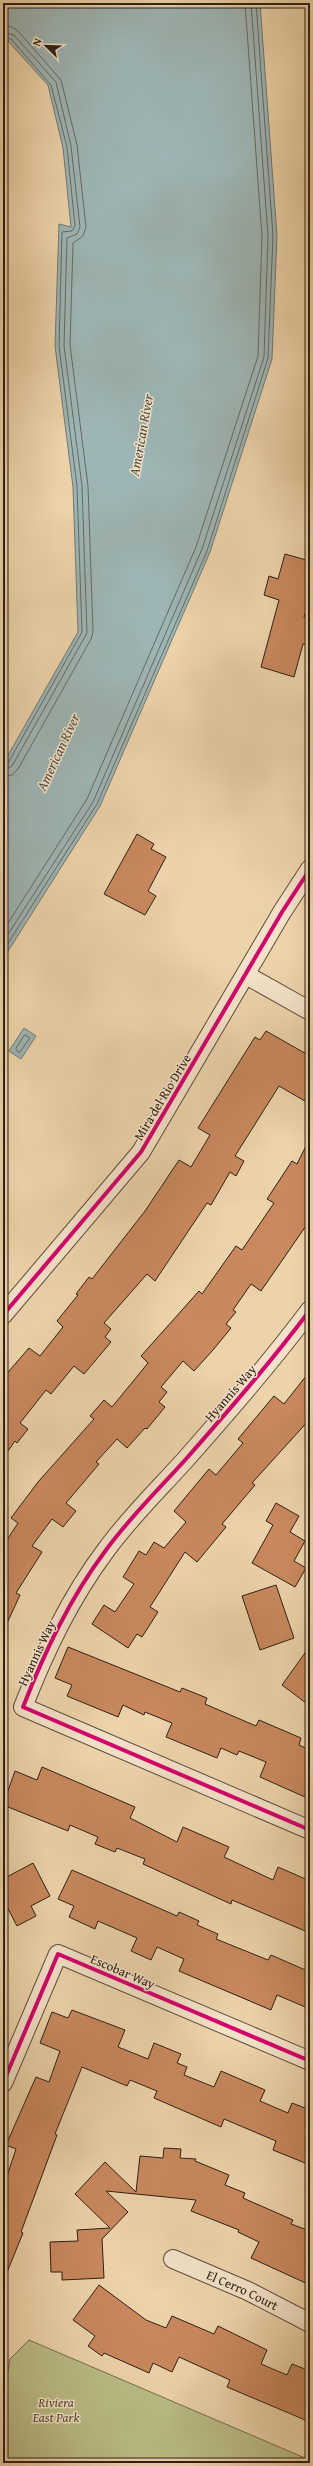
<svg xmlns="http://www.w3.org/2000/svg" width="313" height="2466" viewBox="0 0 313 2466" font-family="'Gentium Book Plus',serif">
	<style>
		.green { fill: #babc87; stroke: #746e4e }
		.water { fill: #9db5b4; stroke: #707974 }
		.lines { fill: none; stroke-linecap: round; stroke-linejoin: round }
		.shore { stroke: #656a64; stroke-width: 1 }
		.building { fill: #c9885e; stroke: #2d2015 }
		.minor-casing { stroke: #5d4d3a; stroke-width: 20 }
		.minor { stroke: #f3e2c8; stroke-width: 18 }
		.cycleway-casing { stroke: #f3e2c8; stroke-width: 6 }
		.cycleway { stroke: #d6006c; stroke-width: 4 }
		.labels { text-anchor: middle; stroke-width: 3; stroke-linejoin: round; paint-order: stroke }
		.street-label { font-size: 13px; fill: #2d2015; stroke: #f3e2c8 }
		.park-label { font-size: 13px; font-style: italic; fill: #504732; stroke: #f3e2c8 }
		.water-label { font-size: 14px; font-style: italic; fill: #4f4d45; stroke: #f3e2c8 }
	</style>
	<rect width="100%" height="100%" fill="#edd3aa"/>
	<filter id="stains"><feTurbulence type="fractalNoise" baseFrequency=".005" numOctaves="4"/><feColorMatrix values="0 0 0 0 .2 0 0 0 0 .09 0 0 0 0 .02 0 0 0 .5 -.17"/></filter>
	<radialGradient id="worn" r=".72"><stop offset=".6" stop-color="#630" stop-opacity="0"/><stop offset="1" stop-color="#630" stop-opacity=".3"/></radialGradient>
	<path class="green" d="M29,2340l276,118 -3,5h-299v-65l7,-39z"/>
	<path class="water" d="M3,3h257l17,233 -5,123 -62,193 -110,254 -97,153v-195l75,-132 -5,-145 -18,-141 4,-122 12,3 -8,-79 -15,-63 -40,-44h-5z
		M24,1028l12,8 -15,23 -12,-8z"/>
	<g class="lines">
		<path class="shore" d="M3,26l9,1 6,4 43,49 16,65 9,82 -3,9 -10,7 -3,102 18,141 5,146 -2,7 -73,130 -6,6 -9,2
			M3,32l11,3 42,47 15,64 9,81 -3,7 -10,4 -3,108 18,140 5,147 -75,133 -9,5
			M3,37l8,2 40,46 16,62 8,79 -3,5 -10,1 -3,114 18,140 5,146 -74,131 -5,3
			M3,931l84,-132 109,-252 62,-191 4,-120 -17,-233
			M3,942l90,-140 109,-253 62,-192 4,-121 -17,-233
			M3,951l94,-147 110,-253 61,-193 5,-122 -17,-233
			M25,1035l5,3 -11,15 -3,-4z"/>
	</g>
	<path class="building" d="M285,554l25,7v37l-6,19 6,2v27l-7,-2 -9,33 -33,-10 18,-67 -15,-5 5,-19 9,3z
		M137,834l17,10 -3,5 15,8 -18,34 8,5 -11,19 -41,-21z
		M266,1031l44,25v48l-31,-18 -44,70 9,5 -8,15 -6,-4 -19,33 -4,-2 -52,78 -8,-7 -43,49 7,6 -6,8 6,5 -27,32 -10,-8 -23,28 -5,-4 -26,33 8,6 -11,14 -2,-2 -12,17v-80l26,-30 11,8 23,-29 -6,-6 21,-26 -2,-1 13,-17 3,2 53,-68 34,-51 12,7 19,-32 -12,-7 57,-91 5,3z
		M310,1138v82l-49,71 -10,-7 -18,26 3,2 -10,12 5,4 -18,22 -19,21 -11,-10 -22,26 6,5 -8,10 6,5 -18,22 -2,-1 -18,20 -10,-9 -21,23 3,2 -33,39 10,8 -13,16 -11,-8 -20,27 10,6 -26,41 4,2 -17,37v-86l15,-23 -7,-5 27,-36 56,-63 -4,-3 14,-16 8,7 36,-44 -7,-7 58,-65 3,3 34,-48 6,4 32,-47 -7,-4 25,-38 5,3z
		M310,1371v48l-58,64 3,2 -33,39 4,3 -29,35 -12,-10 -35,55 8,5 -16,25 -5,-3 -9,14 -36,-24 12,-19 11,7 19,-28 -11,-7 16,-26 7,4 8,-13 10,6 22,-26 -12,-11 35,-42 7,6 27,-32 -5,-4 36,-43 10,8z
		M276,1503l23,13 -9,16 15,9 -11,20 12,7 -11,19 -43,-24 21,-38 -7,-4z
		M276,1585l18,53 -34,12 -18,-54z
		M310,1646v60l-28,-21z
		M68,1647l112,45 2,-4 25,10 -2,6 51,22 3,-6 42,18 -2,7 11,5v37l-5,10 -45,-20 6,-15 -27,-11 -2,4 -16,-7 -4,10 -51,-21 6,-14 -27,-11 -1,3 -21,-10 -5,12 -51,-21 5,-11 -17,-7z
		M42,1767l93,40 -5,11 47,24 6,-15 46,20 -5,10 49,23 5,-13 32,14v52l-78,-33 -1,4 -88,-40 2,-5 -28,-11 -2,4 -20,-8 3,-7 -28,-12 -2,6 -65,-26 12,-34 22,9z
		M33,1863l17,33 -19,10 5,10 -19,10 -14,-27v-20z
		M72,1870l105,46 2,-4 20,9 -2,4 21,9 -2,5 52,21 3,-5 39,17v37l-33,-14 -6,15 -92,-39 5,-12 -27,-12 -6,13 -20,-9 6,-13 -39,-17 -3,8 -26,-12 5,-11 -16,-7z
		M72,2010l53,20 -7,17 30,12 6,-16 27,11 -4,9 10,4 -3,8 30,12 7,-16 44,19 -5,11 28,12 4,-10 18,7v55l-37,-15 3,-9 -52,-22 -3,8 -67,-29 3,-7 -27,-11 -3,6 -45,-19 -27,67 2,1 -36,97 2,1 -20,49v-94l13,-39 -10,-4 30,-68 13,5 11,-31 -20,-8 12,-31 16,6z
		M164,2148l17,1 -1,9 16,1 -1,2 34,14 -4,10 20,8 -2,5 50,22 -2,4 19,7v54l-59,-27 8,-16 -21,-10 1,-2 -48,-19 5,-11 -90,-9 22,21 -26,27 2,39 -42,2v-8h-11l-1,-30 28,-1 -1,-11 33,-2 -35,-34 30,-32 31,30 4,-36 23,2z
		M99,2285l47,35 20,8 6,-12 42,18 4,-8 49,24 -6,14 26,11 5,-11 18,7v51l-83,-35 3,-7 -51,-23 -7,15 -19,-9 -4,10 -45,-20 -2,3 -14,-10 7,-10 -22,-16z"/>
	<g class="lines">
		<defs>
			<g id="minor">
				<path d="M246,975l64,36"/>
				<path d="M310,1310c-39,52 -81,100 -124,149 -27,30 -56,58 -80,91 -36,48 -61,101 -83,157l287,123"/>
				<path d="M3,1315l138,-163 141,-240 28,-43"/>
				<path d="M3,2083l55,-129 252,107"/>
				<path id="s1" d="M173,2259l75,32 62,32"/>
			</g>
		</defs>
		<use href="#minor" class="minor-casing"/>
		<use href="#minor" class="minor"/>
		<defs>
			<path id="cycleway" d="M310,1310c-39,52 -81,100 -124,149 -27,30 -56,58 -80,91 -36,48 -61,101 -83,157l287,123
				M3,1315l138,-163 141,-240 28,-43
				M3,2083l55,-129 252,107"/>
		</defs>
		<use href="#cycleway" class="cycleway-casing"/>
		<use href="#cycleway" class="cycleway"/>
	</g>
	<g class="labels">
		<g class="street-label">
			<text transform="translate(162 1097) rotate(-59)" y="5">Mira del Rio Drive</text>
			<text transform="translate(230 1393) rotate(-49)" y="5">Hyannis Way</text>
			<text transform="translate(36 1653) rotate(-65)" y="5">Hyannis Way</text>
			<text transform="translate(123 1971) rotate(23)" y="5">Escobar Way</text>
			<text dy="5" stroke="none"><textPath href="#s1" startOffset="76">El Cerro Court</textPath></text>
		</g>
		<g class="park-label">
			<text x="56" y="2407">Riviera<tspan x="56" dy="15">East Park</tspan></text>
		</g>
		<g class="water-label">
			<text transform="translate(141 435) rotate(-80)" y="5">American River</text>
			<text transform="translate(58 752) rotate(-65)" y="5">American River</text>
		</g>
	</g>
	<rect width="313" height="2466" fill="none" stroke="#edd3aa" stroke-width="16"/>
	<rect x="4" y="4" width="305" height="2458" fill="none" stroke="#2d2015" stroke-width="2"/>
	<rect x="8" y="8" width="297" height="2450" fill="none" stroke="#2d2015"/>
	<g transform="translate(46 46) rotate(293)" stroke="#f3e2c8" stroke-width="3" paint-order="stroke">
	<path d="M0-3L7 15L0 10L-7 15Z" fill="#2d2015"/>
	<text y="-6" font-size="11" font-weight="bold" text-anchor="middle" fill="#2d2015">N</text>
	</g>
	<rect width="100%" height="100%" filter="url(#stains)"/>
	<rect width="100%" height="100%" fill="url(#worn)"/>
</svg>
